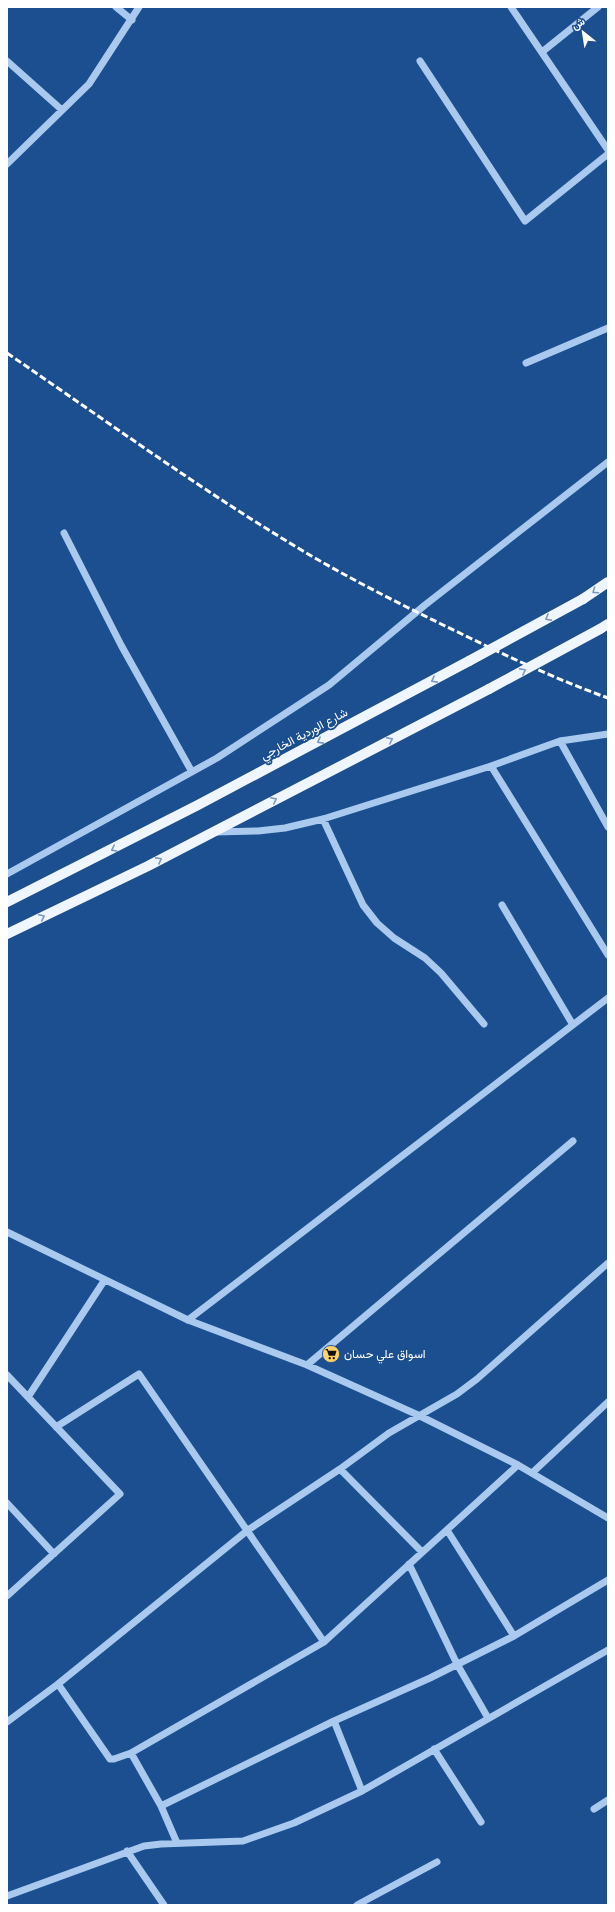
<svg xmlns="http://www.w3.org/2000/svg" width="615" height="1912" viewBox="0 0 615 1912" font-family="'IBM Plex Sans',Vazirmatn,sans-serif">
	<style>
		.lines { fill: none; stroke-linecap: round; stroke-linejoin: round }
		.minor { stroke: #a9c9ee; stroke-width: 7 }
		.major { stroke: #f0f6ff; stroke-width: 10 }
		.rail { stroke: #fff; stroke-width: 3; stroke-dasharray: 7 3; stroke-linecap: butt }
		.major-bridge { stroke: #f0f6ff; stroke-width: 10 }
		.oneway { stroke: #7b9ac1 }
		.labels { text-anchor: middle; stroke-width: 3.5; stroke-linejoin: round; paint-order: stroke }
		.street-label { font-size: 12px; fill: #fff; stroke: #1b4f8f }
		.poi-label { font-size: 12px; fill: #fff; stroke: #1b4f8f; text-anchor: start }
	</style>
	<rect width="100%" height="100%" fill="#1b4f8f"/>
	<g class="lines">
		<path class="minor" d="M116,7l16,13
			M511,7l97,143
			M542,52l56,-45
			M7,61l55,49
			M420,61l105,160 83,-67
			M7,164l82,-80 50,-77
			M526,363l82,-35
			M64,533l57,112 71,127
			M560,741l48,86
			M491,766l117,189
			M323,819l40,86 14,18 17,15 31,20 16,15 43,51
			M216,832l42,-1 27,-3 38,-9 168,-53 69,-25 48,-7
			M7,874l210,-116 112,-73 96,-80 183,-143
			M502,905l71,120
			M7,1232l181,88 119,45 111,50 100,50 90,53
			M188,1320l420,-322
			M307,1365l266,-224
			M7,1375l113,119 -113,102
			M28,1397l76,-116
			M56,1427l83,-53 185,268
			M340,1469l82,83
			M532,1473l76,-71
			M7,1503l47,51
			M447,1530l67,106
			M409,1564l48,100 31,54
			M58,1684l52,75h4l17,-6 193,-111 194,-177
			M334,1721l28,70
			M7,1722l51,-38 190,-154 92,-61 49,-36 68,-39 20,-15 131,-116
			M434,1749l47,73
			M131,1753l30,53 16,37
			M161,1806l173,-85 96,-43 84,-42 94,-56
			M594,1809l14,-9
			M127,1851l37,54
			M7,1896l137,-50 17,-2 82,-3 51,-18 68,-32 246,-141
			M357,1905l80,-43"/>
		<path class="major" d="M583,599l25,-17
			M600,629l8,-5
			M7,902l191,-97 271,-144
			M7,934l141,-68 341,-177"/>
		<path class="rail" d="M7,353c98,67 194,137 296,198 54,32 111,60 167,87 45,22 91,43 138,60"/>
		<path class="major-bridge" d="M469,661l114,-62
			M489,689l111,-60"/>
	</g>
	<defs><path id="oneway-chevron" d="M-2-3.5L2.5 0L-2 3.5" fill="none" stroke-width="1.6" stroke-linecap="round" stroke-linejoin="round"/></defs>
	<g class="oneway">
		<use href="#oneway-chevron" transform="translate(595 591) rotate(146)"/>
		<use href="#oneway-chevron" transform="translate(548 618) rotate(151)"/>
		<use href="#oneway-chevron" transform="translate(523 671) rotate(-28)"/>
		<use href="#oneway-chevron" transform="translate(434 680) rotate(152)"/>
		<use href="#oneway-chevron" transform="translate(390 740) rotate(-27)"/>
		<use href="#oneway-chevron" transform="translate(320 741) rotate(152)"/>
		<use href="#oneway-chevron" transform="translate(274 800) rotate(-27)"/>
		<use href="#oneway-chevron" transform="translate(114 849) rotate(153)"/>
		<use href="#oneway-chevron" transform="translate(159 860) rotate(-28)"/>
		<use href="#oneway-chevron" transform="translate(42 917) rotate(-25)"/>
	</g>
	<defs>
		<symbol id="supermarket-disc" viewBox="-11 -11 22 22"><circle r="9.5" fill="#ffd166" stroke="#1b4f8f"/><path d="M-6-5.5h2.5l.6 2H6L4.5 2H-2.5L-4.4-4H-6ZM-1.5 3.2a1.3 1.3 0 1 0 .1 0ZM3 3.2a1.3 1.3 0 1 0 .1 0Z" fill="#111"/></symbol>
	</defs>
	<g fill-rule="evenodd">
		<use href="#supermarket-disc" x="321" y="1344" width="20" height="20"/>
	</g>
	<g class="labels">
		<g class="street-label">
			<text transform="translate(304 734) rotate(-28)" y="4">شارع الوردية الخارجي</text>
		</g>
		<g class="poi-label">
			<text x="344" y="1358">اسواق علي حسان</text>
		</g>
	</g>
	<rect width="615" height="1912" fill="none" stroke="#ffffff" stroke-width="16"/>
	<g transform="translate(583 32) rotate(330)" stroke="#1b4f8f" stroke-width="3" paint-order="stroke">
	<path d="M0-3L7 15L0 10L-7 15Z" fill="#ffffff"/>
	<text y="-6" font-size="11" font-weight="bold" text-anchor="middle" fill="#ffffff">ش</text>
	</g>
</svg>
